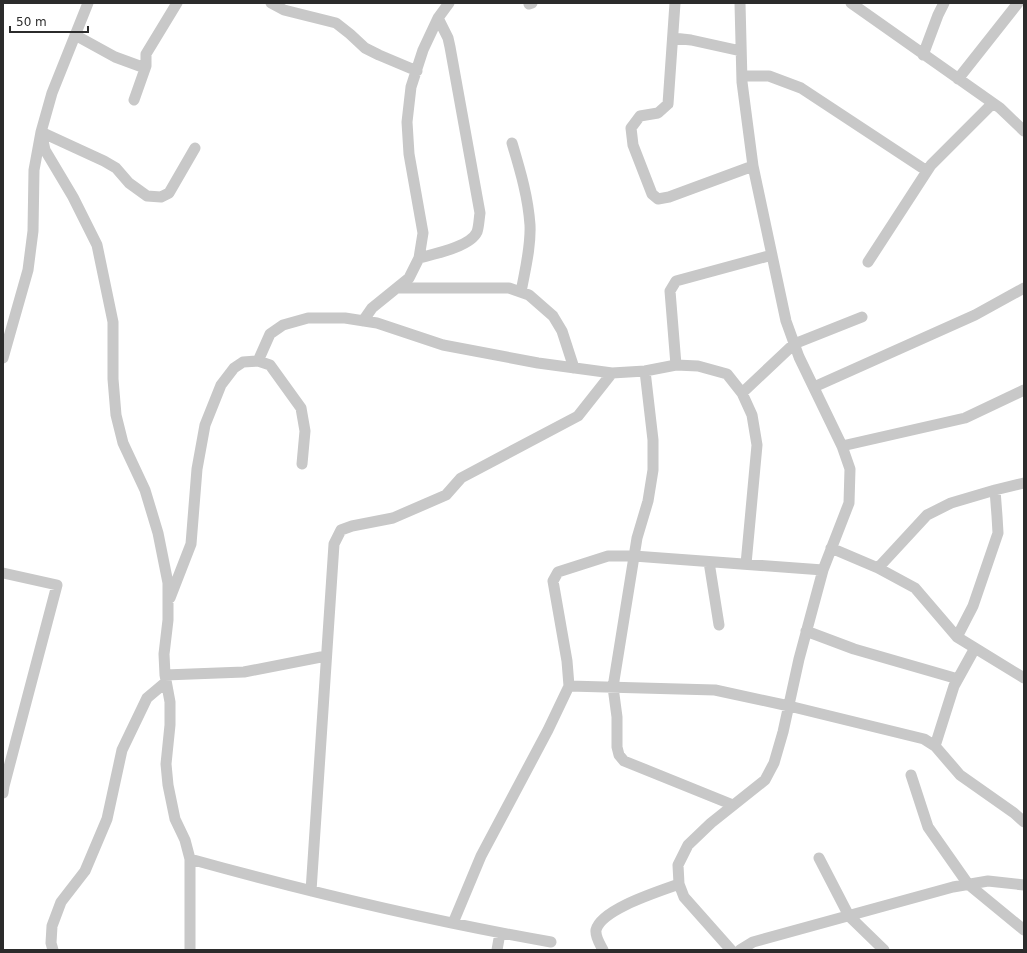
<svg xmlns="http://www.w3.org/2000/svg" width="1027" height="953" viewBox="0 0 1027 953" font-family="'DejaVu Sans',sans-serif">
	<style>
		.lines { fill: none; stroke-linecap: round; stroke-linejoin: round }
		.minor { stroke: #c8c8c8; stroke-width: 11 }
	</style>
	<rect width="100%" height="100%" fill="#fff"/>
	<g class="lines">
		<path class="minor" d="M271,3l13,7 52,13 14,11 15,14 14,7 38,16
			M675,3l-7,101 -10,9 -18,3 -9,12 2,17 19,49 6,5 11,-2 84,-31
			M851,3l149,105 24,23
			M529,4l3,-1
			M75,35l40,22 30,11
			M673,38l18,2 50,11
			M923,55l15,-40 6,-12
			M742,76h27l32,12 126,83
			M958,79l60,-76
			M134,100l12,-34v-12l31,-51
			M41,132l4,18 28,47 24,48 16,77v57l3,36 7,28 22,47 13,43 10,50v37l-4,34 1,21 5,27v23l-4,39 2,21 7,34 10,21 5,19v91
			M41,132l63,29 12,7 13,15 18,13 14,1 8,-4 26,-45
			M512,143c8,27 16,53 18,82 1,22 -5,45 -9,67
			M419,258c15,-4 51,-11 58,-26 2,-6 2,-13 3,-19l-30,-166 -2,-9 -10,-20
			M868,262l63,-97 62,-62
			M398,288h111l20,7 24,21 9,15 12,37
			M363,321l9,-13 37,-30 10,-20 4,-25 -14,-79 -2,-32 4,-35 12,-37 15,-32 11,-15
			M3,358l25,-88 5,-39 1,-61 7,-38 11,-39 36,-90
			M258,361l12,-27 13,-9 25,-7h37l32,5 66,22 95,18 74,10 33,-2 31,-6 22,1 29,8 15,19 10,22 5,30 -11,119
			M676,365l-6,-74 6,-10 96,-26
			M645,371l8,69v30l-5,31 -11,37 -24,149 4,30v30l2,8 5,6 109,44
			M814,387l161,-72 49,-27
			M742,393l52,-49 68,-27
			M842,446l123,-28 59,-28
			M831,548l47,20 37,20 42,49 67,41
			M709,562l10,63
			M878,568l49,-53 24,-12 44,-13 29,-7
			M3,573l54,12 -53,201 -1,7
			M170,598l21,-54 6,-75 8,-44 16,-40 13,-17 9,-6 15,-1 12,4 31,43 4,23 -3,33
			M806,631l48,18 104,30
			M957,637l16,-31 25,-73 -1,-17 -2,-26
			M165,675l79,-3 82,-16
			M569,686l146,4 74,16 135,33 11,7 25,29 54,38 10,9
			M935,746l19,-60 21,-38
			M911,775l17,52 40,57 56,46
			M819,858l30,58 35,34
			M190,859c119,33 240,62 361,83
			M311,891l23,-347 7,-14 11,-4 41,-8 53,-23 15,-17 117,-62 34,-43
			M453,923l28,-67 67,-126 21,-44 -2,-25 -14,-80 5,-9 50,-16h26l189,14
			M53,950l-2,-7 1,-17 9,-24 24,-31 22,-52 15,-69 25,-52 19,-16
			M497,950l3,-17
			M603,950c-3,-6 -8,-13 -7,-20 5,-21 64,-39 83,-46
			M731,950l-47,-53 -5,-13 -1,-19 10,-20 23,-22 54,-43 9,-17 9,-31 16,-73 24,-89 26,-67 1,-34 -8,-23 -43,-89 -13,-36 -33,-155 -11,-84 -2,-79
			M740,950l13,-8 200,-55 35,-6 36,4"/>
	</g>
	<rect width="1027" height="953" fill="none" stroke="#2b2b2b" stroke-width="8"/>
	<path d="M10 26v6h78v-6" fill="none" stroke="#2b2b2b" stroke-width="2"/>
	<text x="16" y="26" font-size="12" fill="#2b2b2b" stroke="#ffffff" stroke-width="3" paint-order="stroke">50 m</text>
</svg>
